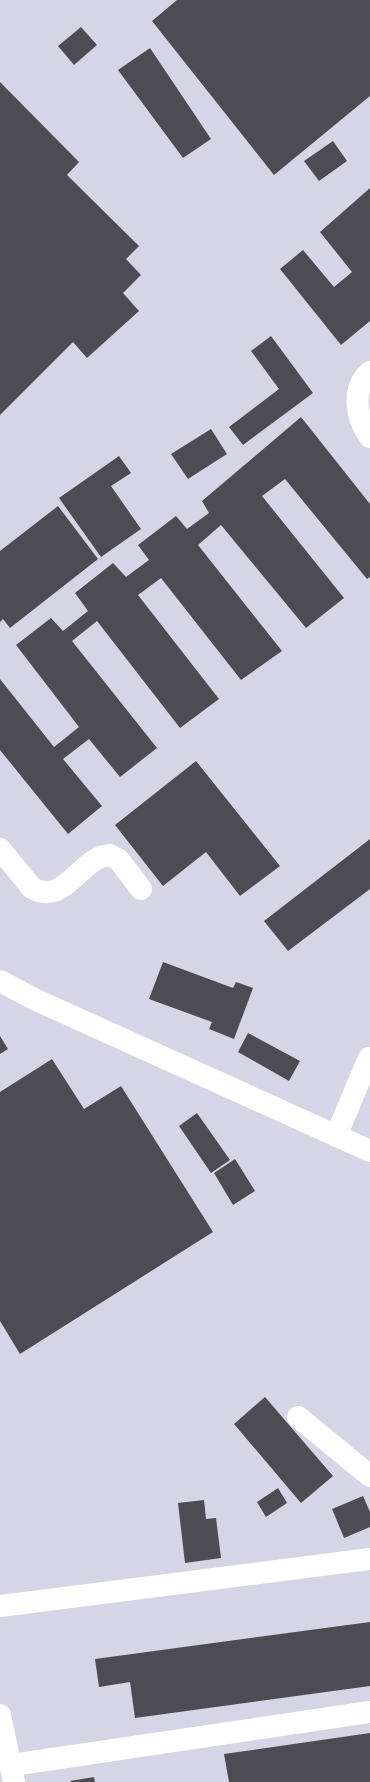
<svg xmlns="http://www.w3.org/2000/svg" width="370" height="1782" viewBox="0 0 370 1782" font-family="Manrope,sans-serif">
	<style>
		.built { fill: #d6d5e6 }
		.building { fill: #4d4c55 }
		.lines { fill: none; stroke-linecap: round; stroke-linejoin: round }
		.minor { stroke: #fff; stroke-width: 22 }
		.major { stroke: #fff; stroke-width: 22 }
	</style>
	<rect width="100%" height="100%" fill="#e0dfe9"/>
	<path class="built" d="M0,0h370v1782h-370z"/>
	<path class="building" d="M177,0h193v96l-96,79 -122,-154z
		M81,27l16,18 -23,20 -16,-19z
		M150,48l61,91 -28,19 -65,-88z
		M0,82l79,80 -12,13 72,71 -13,13 15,16 -18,18 16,18 -52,47 -14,-16 -73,73z
		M333,141l14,20 -28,20 -15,-20z
		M370,188v133l-29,24 -61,-76 23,-19 31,37 18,-15 -32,-40z
		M271,336l42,57 -70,52 -14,-18 50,-38 -28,-38z
		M301,417l69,87v73l-3,2 -82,-100 -23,17 82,102 -38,30 -85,-103 -23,20 84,106 -41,29 -80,-102 -23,17 81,104 -39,29 -83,-107 -25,20 85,107 -37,29 -31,-38 -26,20 39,47 -34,28 -68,-84v-71l54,68 25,-20 -63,-82 35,-27 12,13 25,-20 -13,-18 38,-30 13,14 23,-17 -11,-15 38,-29 11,13 22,-16 -7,-12z
		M211,429l16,25 -39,25 -17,-25z
		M119,456l12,17 -20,13 30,43 -40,28 -42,-59z
		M58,506l40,53 -88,69 -7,-9 -3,3v-71z
		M196,761l84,105 -40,30 -34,-44 -43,34 -48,-61z
		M370,839v50l-82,62 -24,-30z
		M163,962l70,26 3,-6 17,6 -19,51 -25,-10 3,-7 -63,-23z
		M248,1033l52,28 -11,20 -51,-29z
		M0,1036l8,13 -8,5z
		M52,1059l32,50 37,-23 92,146 -193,122 -20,-33v-229z
		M197,1113l33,47 -19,13 -32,-47z
		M235,1159l20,32 -22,14 -19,-32z
		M265,1397l68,79 -32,27 -67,-79z
		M278,1488l9,15 -21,14 -9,-15z
		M363,1496l7,16v15l-26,11 -12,-29z
		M204,1500l2,19 10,-1 5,40 -36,5 -7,-60z
		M370,1622v64l-235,32 -5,-36 -31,5 -4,-28z
		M370,1733v49h-141l-5,-28z
		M94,1777l1,5h-24l-1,-1z"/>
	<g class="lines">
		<path class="minor" d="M370,372c-19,17 -14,46 0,65
			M0,849l32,39c33,19 49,-32 78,-33l9,5 22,29
			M0,981l34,18 336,152
			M336,1136l33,-78
			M298,1417l72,59
			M0,1715l14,67
			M12,1765l358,-53"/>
		<path class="major" d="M0,1606l370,-47"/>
	</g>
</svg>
